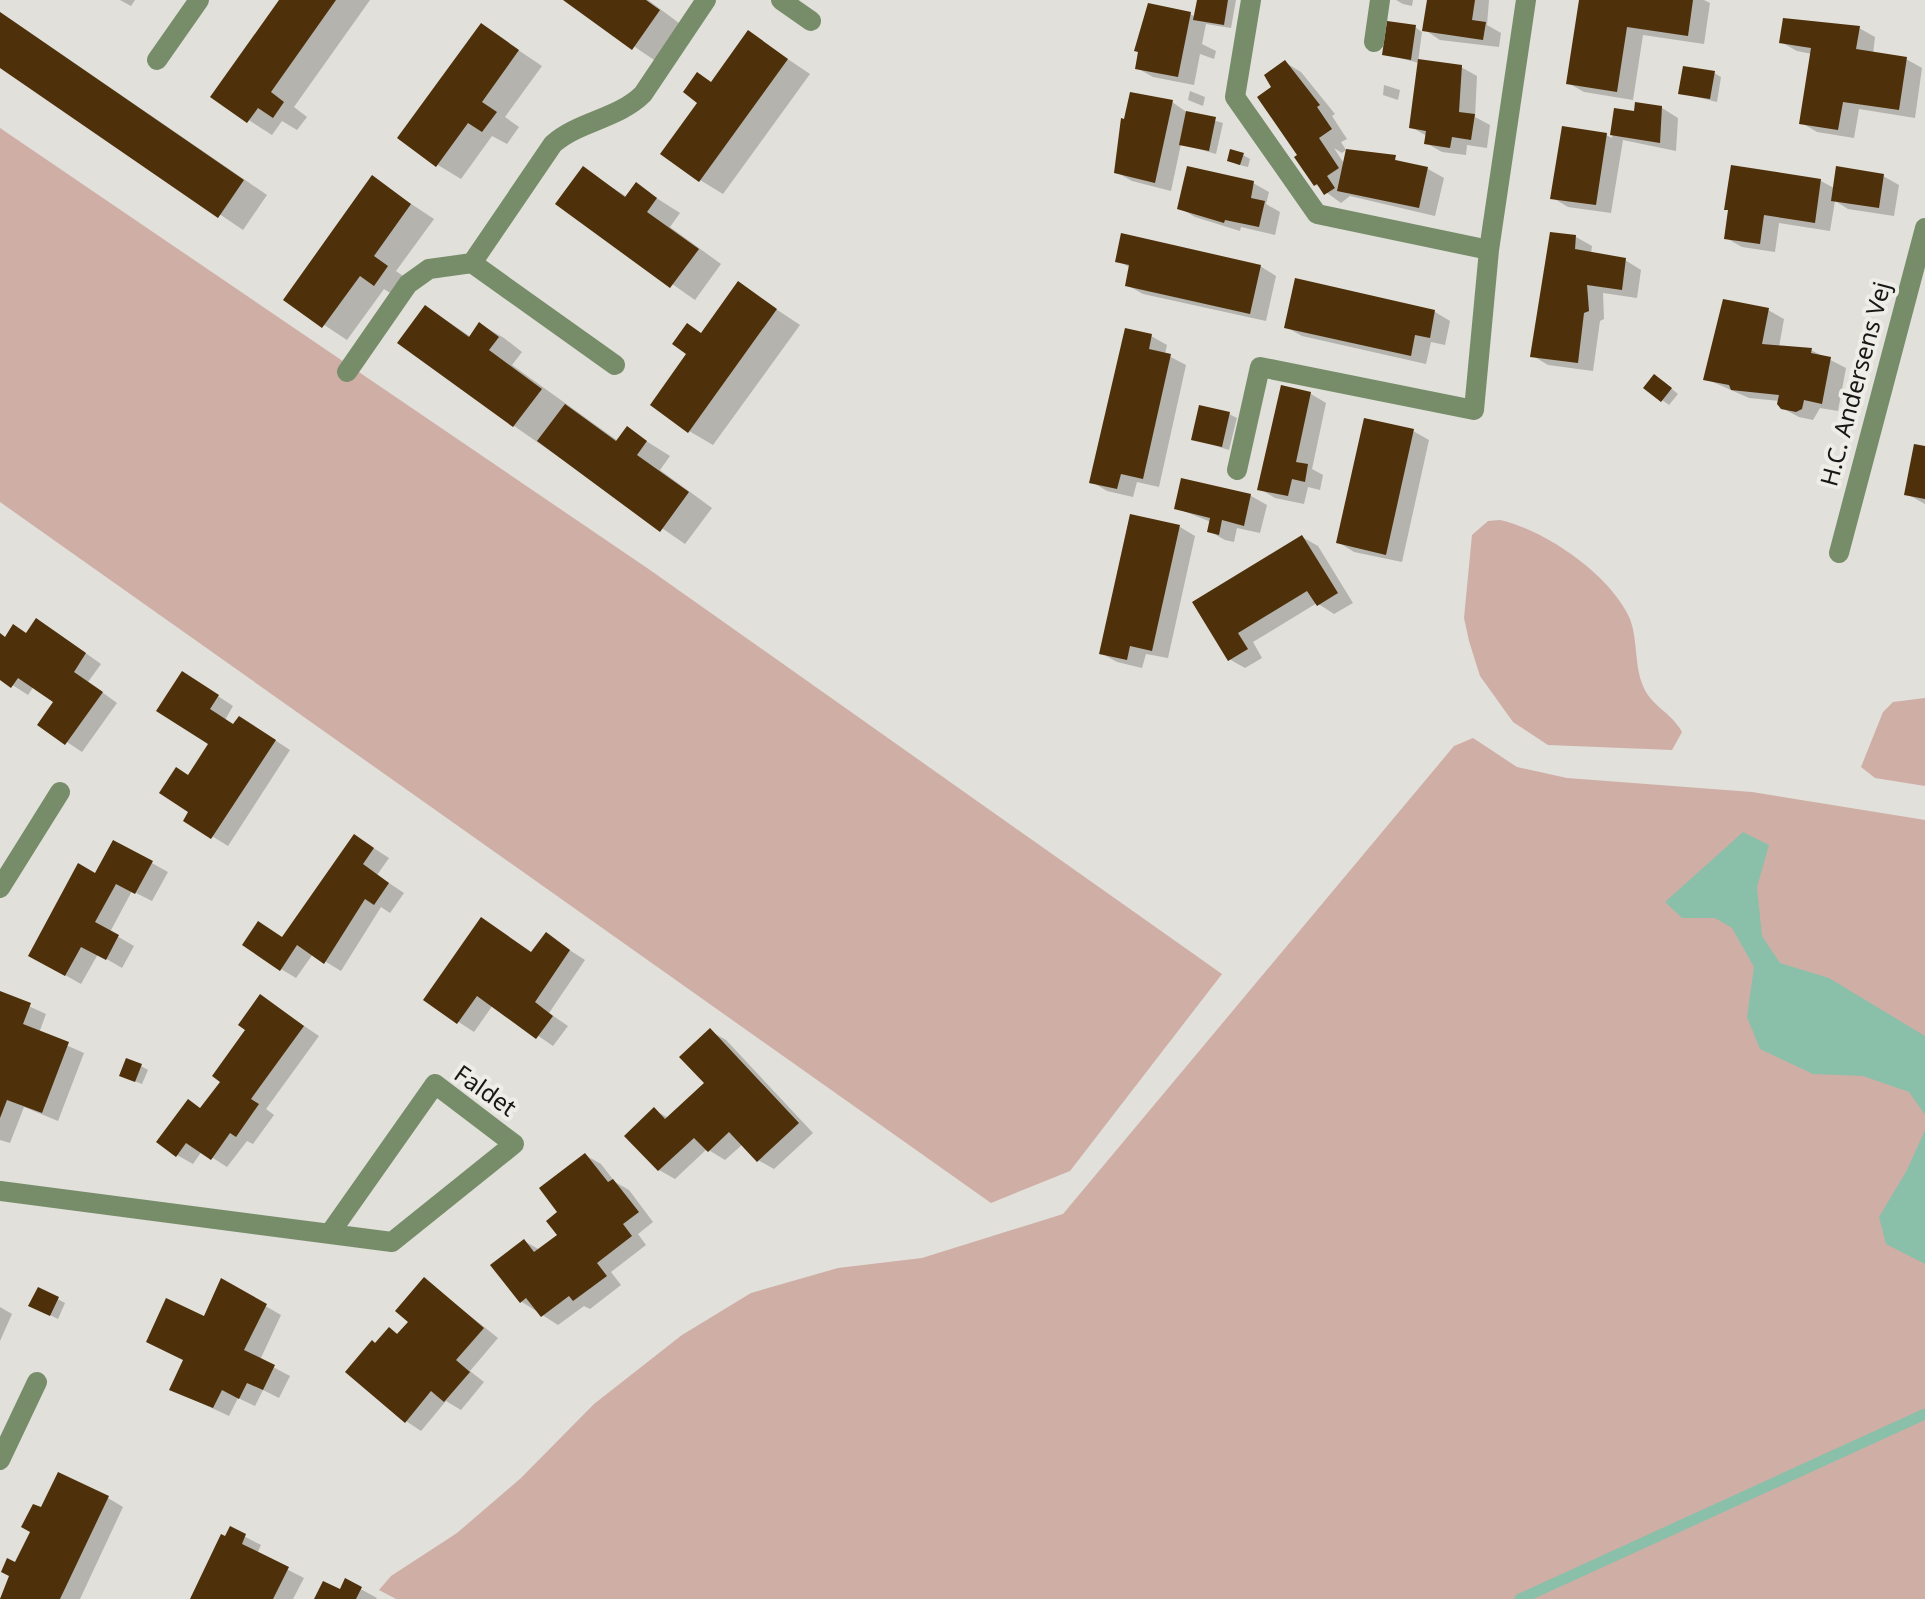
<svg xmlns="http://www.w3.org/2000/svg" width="1925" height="1599" viewBox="0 0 1925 1599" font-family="'Noto Sans',sans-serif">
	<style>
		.green { fill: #cfaea6 }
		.water { fill: #8ac0a9 }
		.shadow { fill: #0003 }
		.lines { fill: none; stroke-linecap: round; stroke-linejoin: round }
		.stream { stroke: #8ac0a9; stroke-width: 11 }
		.building { fill: #4e300a }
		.minor { stroke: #778d6a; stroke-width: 20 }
		.labels { text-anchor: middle; stroke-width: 8; stroke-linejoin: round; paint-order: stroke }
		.street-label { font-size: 24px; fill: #171715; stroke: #eeede7 }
	</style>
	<rect width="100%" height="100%" fill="#e1e0da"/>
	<path class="green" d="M0,128l650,442 572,404 -152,197 -79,32 -991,-701z
		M1500,520c45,10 111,55 130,99 8,21 4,46 13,67 8,20 29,27 39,46l-10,18 -124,-5 -35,-23 -33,-46 -11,-35 -5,-23 8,-83 16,-14z
		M1925,698v88l-50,-8 -14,-11 22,-55 10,-10z
		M1473,738l44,29 50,11 185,14 173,28v779h-1529l-17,-9 12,-14 66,-43 64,-55 73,-74 88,-69 69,-42 87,-25 84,-10 141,-44 391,-468z"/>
	<path class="water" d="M1743,832l26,13 -12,42 5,49 18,27 49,15 96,58v79l-16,-23 -46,-16 -50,-2 -53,-25 -13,-32 7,-50 -22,-39 -17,-10h-33l-17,-16z
		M1925,1130v134l-39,-20 -7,-27 28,-47z"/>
	<path class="shadow" d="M120,0h15l-4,6z
		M281,0h89l-76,107 13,10 -10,13 -15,-9 -10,14 -59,-38z
		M566,0h82l35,26 -26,36z
		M1199,0h37l-5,28 -25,-4 -4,20 14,7 -2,8 -14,-5 -6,31 -41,-8 -16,-9 53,-54 6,3z
		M1396,0h17l-1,6 -9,-2z
		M1429,0h60l-2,25 14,8 -2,14 -59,-7 -15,-10z
		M1581,0h123l6,3 -6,41 -61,-9 -10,65 -49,-8 -16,-9z
		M0,12l267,183 -24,35 -243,-165z
		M481,25l61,41 -37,51 14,10 -12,17 -15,-8 -31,43 -23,-14z
		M1415,27l7,5 -4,30 43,5 16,9 -2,41 15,8 -3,23 -20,-3 -1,10 -24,-3 -16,-9 1,-7 -16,-9 8,-64 -35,-9z
		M1859,28l16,9 -2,17 33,5 16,9 -7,50 -56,-9 -5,29 -37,-6 -15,-9 10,-69 -15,-3 -16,-9z
		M749,33l61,41 -87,120 -23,-14 12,-97z
		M1286,63l15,9 34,42 -3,2 15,23 -6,3 5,8 -4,3 -8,-5 11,17 31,-11 52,15 16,9 -9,38 -85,-20 -9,7 -26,-19 -41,-97z
		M1714,73l7,4 -4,25 -37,-9z
		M1384,85l16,5 -2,10 -15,-5z
		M1190,91l15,6 -2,9 -15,-6z
		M1172,102l16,11 35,10 -7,31 -35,-10 -10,47 -39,-10 -16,-9 10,-51z
		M1662,108l16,10 -2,33 -53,-11 -12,73 -43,-6 -15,-9 53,-63 6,3 4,-27 19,3z
		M1243,155l7,4 -2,8 -12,-3z
		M583,169l44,28 9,-12 44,28 -10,14 51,37 -26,36 -137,-96z
		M1883,176l16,9 -5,31 -46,-7 -13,-8 -5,30 -51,-8 -4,29 -33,-5 -16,-9 4,-27 91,-30 13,7z
		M372,178l62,41 -38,52 14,10 -12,17 -14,-9 -37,51 -62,-41z
		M1253,183l16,9 -3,12 14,8 -5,23 -34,-8 -1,4 -45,-14 -15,-9z
		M1576,237l16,9 -1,8 34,6 16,10 -4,28 -34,-5 1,26 -4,2 -7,50 -45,-6 -15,-9z
		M1118,261l142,5 16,10 -10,45 -123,-27 -16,-9 4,-17z
		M738,284l62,41 -87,120 -24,-14 13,-97z
		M426,307l45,30 9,-13 24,14 18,14 -10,13 106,76 9,-12 43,27 -10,14 52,38 -27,36 -171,-118z
		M1768,310l16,9 -5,28 32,3 35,18 -8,43 -18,-3 -7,12 -14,-3 -17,-9 -2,-7 -31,-3 -43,-19z
		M1435,312l15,9 -5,24 -14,-3 -5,22 -124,-28 -16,-9z
		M1151,336l16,9 -2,9 21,11 -27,122 -22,-5 -4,15 -26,-6 -15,-9z
		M1661,380l17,14 -9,11 -7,-5z
		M1282,388l29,6 15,9 -14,66 11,6 -3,15 -12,-3 -4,17 -29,-6 -15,-9z
		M1229,414l8,4 -8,32 -36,-11z
		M1413,431l16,9 -27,122 -48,-10 -16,-10z
		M1925,448v56l-18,-10z
		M1183,480l68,16 16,9 -7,28 -23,-5 -3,14 -9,-2 -16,-9 2,-9 -35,-14z
		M1180,527l15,9 -27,122 -22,-4 -4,14 -25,-6 -16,-9z
		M1302,537l16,9 35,57 -19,11 -17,-11 -64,39 9,16 -17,10 -16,-9 -34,-56z
		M53,630l48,34 -13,18 29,21 -35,49 -42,-28 15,-22 -21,-16 -6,9 -28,-18v-42l6,3z
		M198,683l35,23 -8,14 9,6 21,1 35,23 -62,96 -42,-26 5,-9 -2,-34 22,-33z
		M355,836l34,22 -12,17 27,18 -14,20 -9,-6 -40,64 -28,-17 -17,24 -15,-9 3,-30z
		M114,842l54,30 -16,29 -20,-10 -22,41 24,14 -12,22 -24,-14 -17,30 -50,-28 65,-81z
		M546,935l39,25 -36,53 19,13 -15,20 -60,-41 -19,27 -49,-32 107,-47z
		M0,993l46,21 -7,19 45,20 -26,68 -34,-14 -14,36 -10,-3z
		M261,997l58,39 -53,73 8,6 -21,29 -6,-3 -20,26 -25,-16 -9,13 -16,-9 25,-46 20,-28z
		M710,1031l16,9 87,93 -39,36 -16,-9 -15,-16 -18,16 -18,-11 -32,30 -16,-9 -5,-60 15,8 38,-35z
		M141,1066l7,4 -6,14 -13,-5z
		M585,1155l16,9 14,18 14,8 24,32 -15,12 8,11 -35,27 10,13 -31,24 -6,-3 -26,19 -36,-23 2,-61 16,9 19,-15 1,-22z
		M425,1280l73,58 -28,33 14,11 -23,28 -15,-9 -25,30 -15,-10 -30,-76 14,-16 9,6 11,-14z
		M222,1281l59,34 -21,45 30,16 -11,22 -16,-8 -8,16 -17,-8 -9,18 -58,-27z
		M39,1289l26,14 -7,16 -20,-10z
		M0,1307l12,7 -12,27z
		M108,1498l15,9 -43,92h-80l42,-89z
		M230,1529l31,16 -4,9 47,24 -11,21h-101z
		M346,1581l31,17 -1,1h-59l24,-8z"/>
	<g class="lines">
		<path class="stream" d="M1520,1599l405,-185"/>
	</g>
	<path class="building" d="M279,0h57l-65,92 13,10 -11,16 -15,-10 -11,15 -37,-26z
		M563,0h83l14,10 -28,40z
		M1197,0h31l-4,25 -31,-5z
		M1427,0h48l-3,20 14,2 -3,18 -61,-9z
		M1579,0h114l-5,36 -61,-9 -10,65 -51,-8z
		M1148,3l43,9 -13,65 -43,-8 3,-17 -4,-1z
		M0,12l244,168 -26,38 -218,-150z
		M1783,18l77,8 -4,23 51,8 -8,53 -56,-8 -5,28 -39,-6 12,-76 -32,-5z
		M1387,21l29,4 -5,35 -29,-5z
		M481,23l38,27 -37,52 15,10 -15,20 -14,-9 -32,44 -39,-29z
		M748,30l40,29 -89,123 -39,-28 37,-51 -14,-11 14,-20 14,10z
		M1418,59l44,6 -3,47 16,2 -4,26 -19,-3 -2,11 -26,-4 2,-13 -17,-3z
		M1285,60l35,45 -3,2 15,22 -13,9 20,30 -12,8 8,12 -11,7 -7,-11 -3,2 -20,-29 3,-2 -40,-58 14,-10 -7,-12z
		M1683,66l32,5 -5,28 -32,-5z
		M1130,92l43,8 -18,83 -41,-10 7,-55 3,1z
		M1635,102l27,4 -2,37 -50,-8 4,-27 20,3z
		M1186,111l30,6 -7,34 -30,-6z
		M1562,126l45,7 -11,72 -46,-6z
		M1230,149l14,4 -4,12 -13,-4z
		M1346,149l50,6 -1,5 33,7 -9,41 -82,-17z
		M1731,165l90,14 -6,44 -51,-8 -4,29 -36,-5 4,-29h-4z
		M583,166l42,31 11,-15 21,16 -10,14 52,37 -29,39 -115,-84z
		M1187,166l67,15 -3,17 14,3 -6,26 -34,-7 -1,3 -47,-14z
		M1836,166l48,8 -5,34 -48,-7z
		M372,175l39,29 -37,52 14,10 -14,20 -14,-10 -38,52 -39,-28z
		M1550,232l26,3 -1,14 51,9 -4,32 -35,-5 2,26 -5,2 -6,50 -48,-6z
		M1121,233l140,32 -11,49 -125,-28 4,-21 -14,-3z
		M1295,278l140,32 -5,28 -15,-3 -4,21 -127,-28z
		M738,281l39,28 -89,124 -38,-28 36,-51 -14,-10 15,-21 14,10z
		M1723,299l46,9 -7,36 50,4 -1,5 20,4 -9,47 -18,-4 -2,9 -6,3 -15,-3 -4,-5 2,-9 -48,-5 -2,-5 -26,-5z
		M425,305l44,32 10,-15 20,15 -10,13 53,39 -29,38 -116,-84z
		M1125,328l27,6 -3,15 22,5 -28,125 -22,-5 -4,15 -28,-6z
		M1654,374l18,14 -11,14 -18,-14z
		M1281,385l30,7 -15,70 12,2 -3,18 -13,-3 -4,17 -31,-6z
		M565,404l51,37 11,-15 20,15 -10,14 52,37 -29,40 -123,-91z
		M1199,405l31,7 -8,35 -31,-7z
		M1364,418l50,11 -28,126 -50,-12z
		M1914,444l11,2v53l-21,-4z
		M1181,478l70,16 -7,32 -22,-6 -3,15 -12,-3 3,-14 -36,-9z
		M1130,514l50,11 -28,126 -22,-5 -3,14 -28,-6z
		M1302,535l36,58 -21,13 -10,-15 -69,42 10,16 -20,12 -36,-59z
		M36,618l50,35 -12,19 29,20 -38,53 -28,-20 16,-23 -35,-24 -7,10 -11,-8v-47l5,4 8,-13 13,9z
		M182,671l37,24 -9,14 23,15 6,-8 37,24 -65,99 -28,-18 5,-9 -29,-19 17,-26 12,8 20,-31 -52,-33z
		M354,834l20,14 -11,16 26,19 -15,22 -9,-6 -41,65 -27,-19 -17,26 -38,-26 16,-24 24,16z
		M113,840l40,21 -18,33 -19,-10 -21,38 24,13 -13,25 -25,-13 -16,29 -37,-20 50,-93 17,10z
		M481,917l50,35 15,-20 24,18 -35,52 18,14 -17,23 -59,-43 -20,28 -34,-24z
		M0,991l31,12 -8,21 46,18 -27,71 -35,-13 -7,18z
		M260,994l44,32 -53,73 8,5 -23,33 -6,-4 -19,27 -25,-17 -10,14 -20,-15 32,-43 12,9 20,-26 -8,-6 33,-46 -7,-5z
		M710,1028l89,95 -42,39 -28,-30 -21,20 -14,-14 -36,33 -34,-35 30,-29 11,12 39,-36 -25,-26z
		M126,1058l16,6 -7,18 -16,-6z
		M585,1153l23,29 5,-3 26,33 -16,12 9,12 -35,27 10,13 -34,25 -4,-5 -28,21 -15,-19 -6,5 -30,-38 34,-26 10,13 23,-17 -11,-14 11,-9 -18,-24z
		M424,1277l60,51 -28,32 14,12 -26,30 -13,-11 -26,32 -60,-51 27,-32 3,3 14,-16 8,7 11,-12 -13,-11z
		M221,1278l46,26 -23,46 31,15 -12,25 -16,-7 -8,16 -17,-9 -9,18 -44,-18 14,-30 -37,-18 20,-44 38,18z
		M38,1287l21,10 -9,19 -22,-10z
		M58,1472l51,24 -49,103h-60l9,-23 -8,-4 6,-14 8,4 15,-30 -9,-5 12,-23 8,3z
		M230,1526l16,8 -4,10 47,23 -16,32h-83l31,-65 4,2z
		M345,1578l17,9 -6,12h-42l9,-18 17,8z"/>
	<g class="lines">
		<path class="minor" d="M781,0l30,21
			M1251,0l-16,97 82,117 172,36
			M1374,42l6,-42
			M157,60l42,-60
			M615,365l-143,-102 81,-119c26,-23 65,-25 90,-50l63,-94
			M347,372l61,-88 21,-15 43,-6
			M1237,470l23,-103 214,43 15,-160 37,-250
			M1839,553l86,-325
			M0,888l60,-96
			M0,1191l392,51 122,-98 -79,-60 -105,149
			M0,1460l37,-78"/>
	</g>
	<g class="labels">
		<g class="street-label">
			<text transform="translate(1856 384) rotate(-75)" y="8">H.C. Andersens Vej</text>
			<text transform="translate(485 1091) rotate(35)" y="8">Faldet</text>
		</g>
	</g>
</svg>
